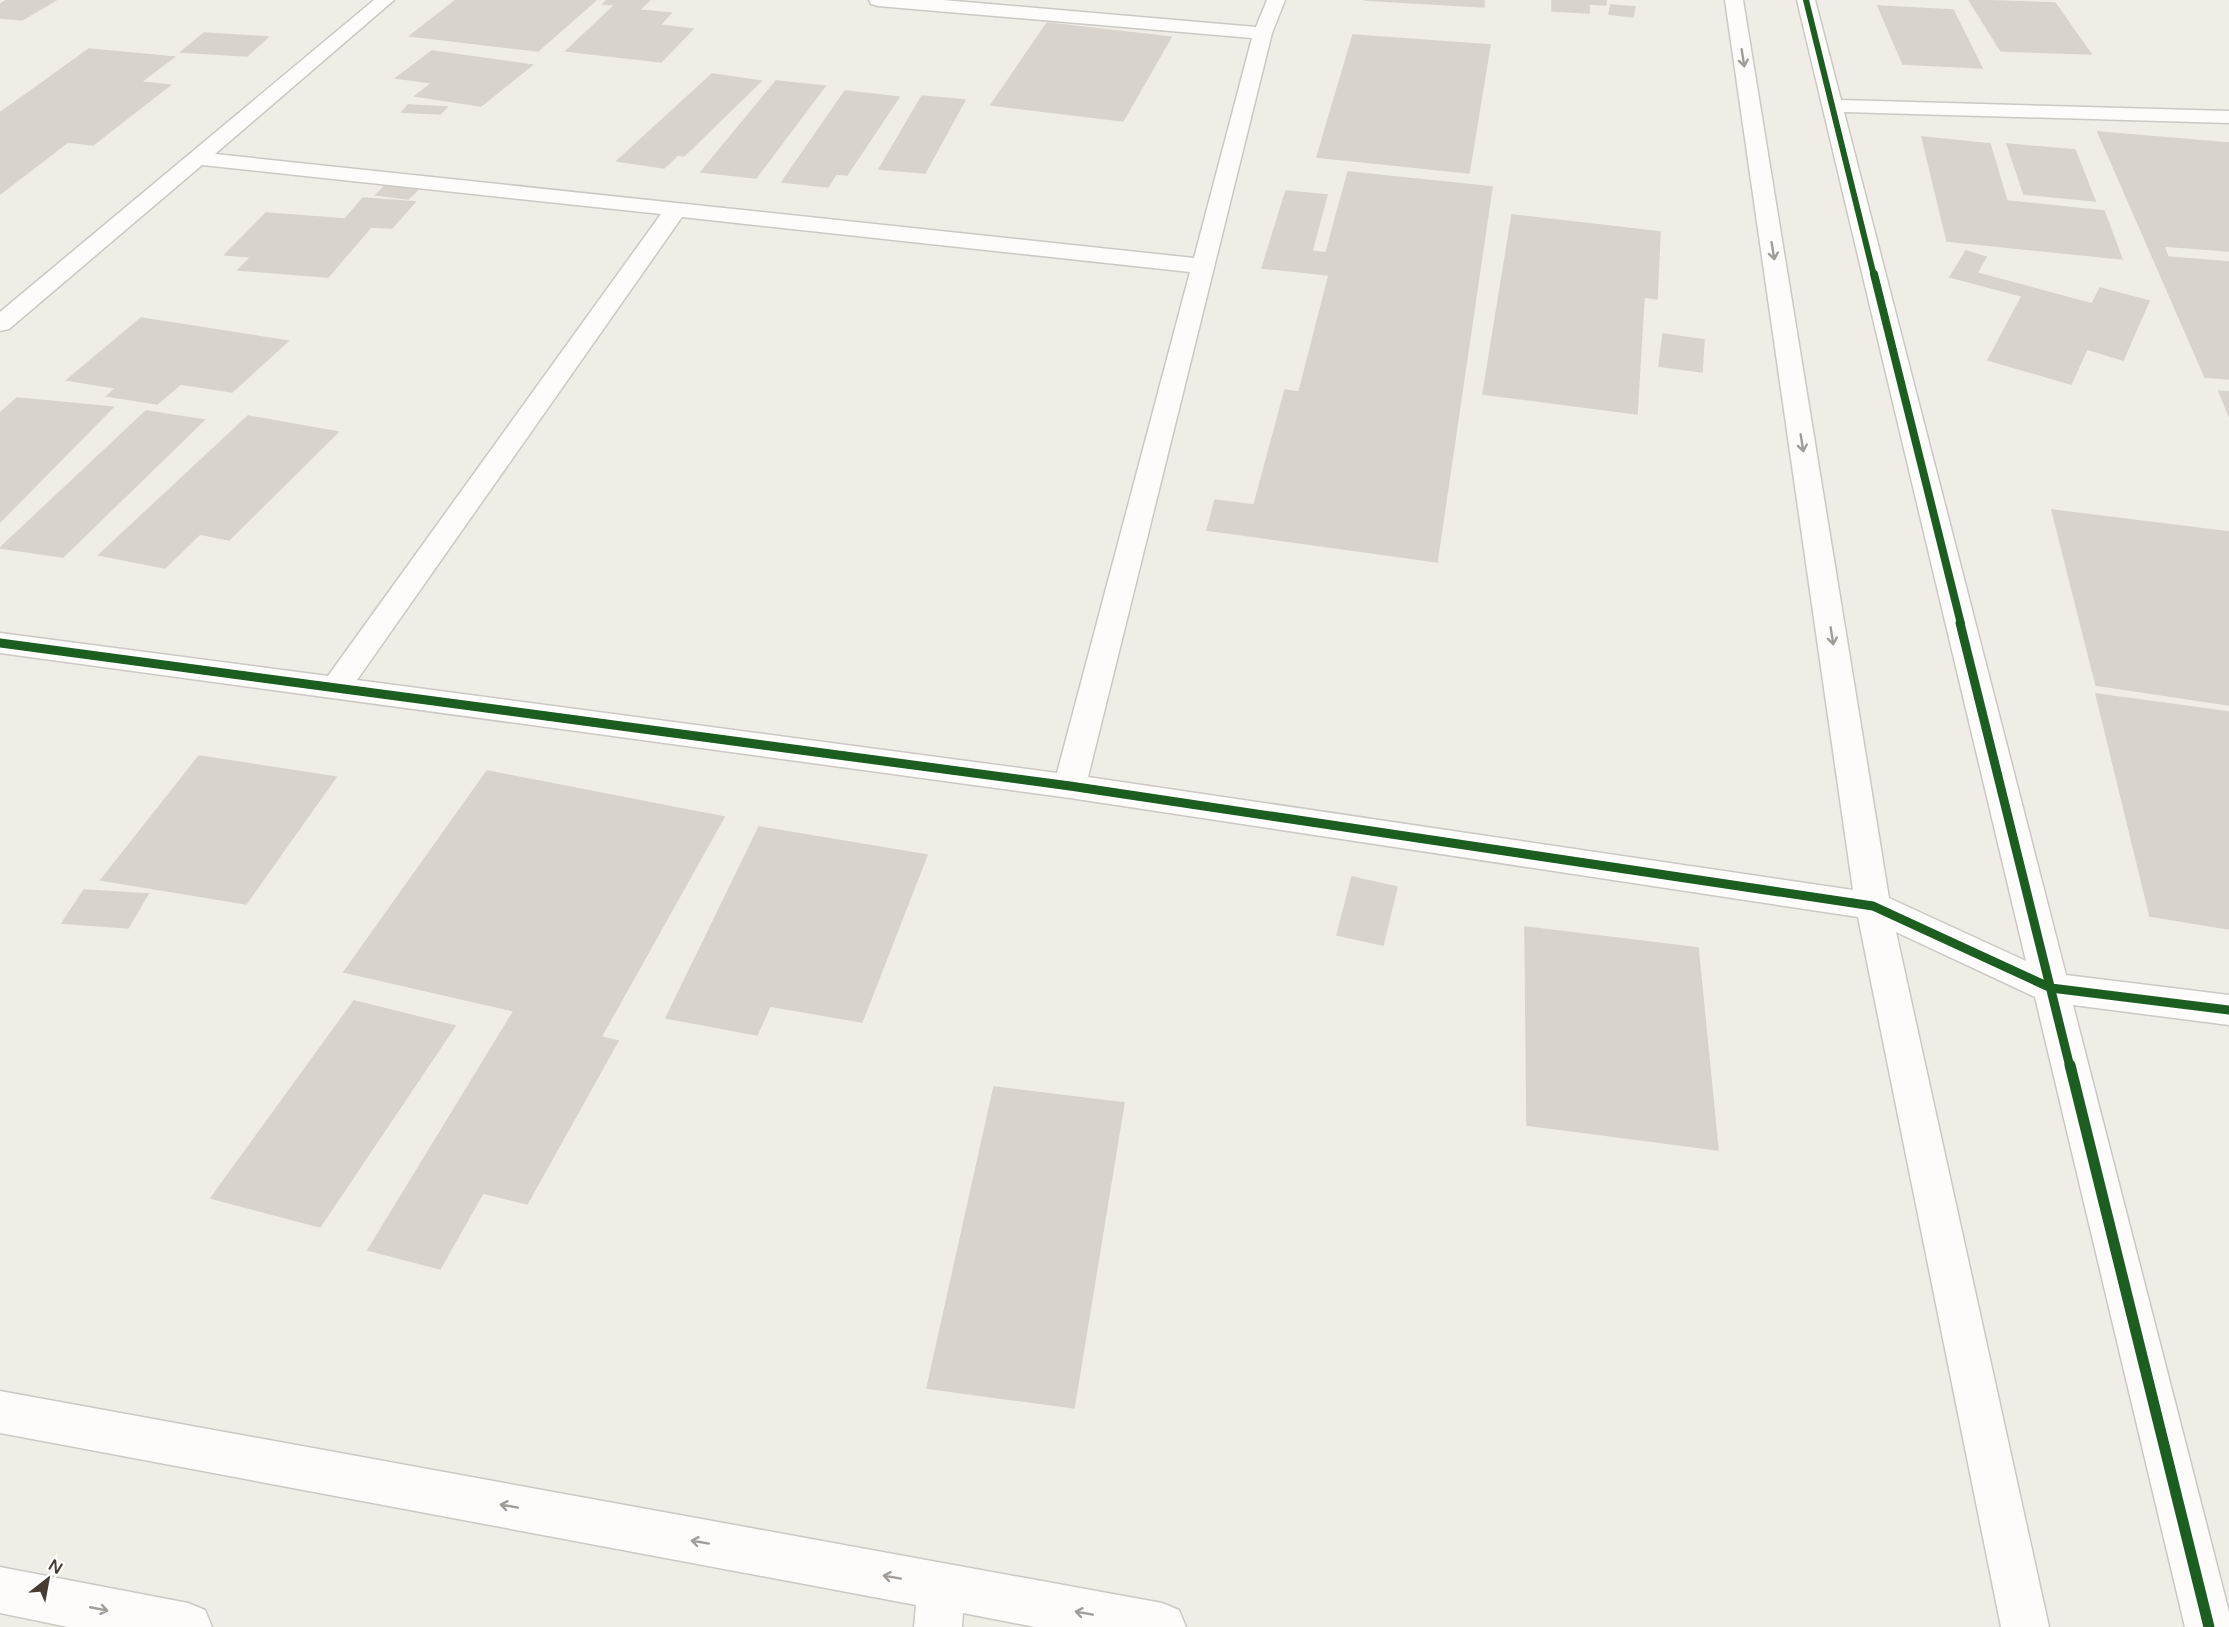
<svg xmlns="http://www.w3.org/2000/svg" width="2229" height="1627" viewBox="0 0 2229 1627" font-family="'Varela Round',sans-serif">
	<style>
		.building { fill: #d8d3cd; stroke: #d8d3cc; stroke-width: 1.5 }
		.lines { fill: none; stroke-linecap: round; stroke-linejoin: round }
		.street-casing { stroke: #ccc8c3; stroke-width: 3 }
		.street { fill: #fdfcfb; fill-rule: evenodd }
		.cycleway-far3-casing { stroke: #fff; stroke-width: 8 }
		.cycleway-far2-casing { stroke: #fff; stroke-width: 10 }
		.cycleway-far1-casing { stroke: #fff; stroke-width: 13 }
		.cycleway-casing { stroke: #fff; stroke-width: 15 }
		.cycleway-far3 { stroke: #1b5e20; stroke-width: 6 }
		.cycleway-far2 { stroke: #1b5e20; stroke-width: 8 }
		.cycleway-far1 { stroke: #1b5e20; stroke-width: 9 }
		.cycleway { stroke: #1b5e20; stroke-width: 11 }
		.oneway { stroke: #a29c97 }
	</style>
	<rect width="100%" height="100%" fill="#f0ece6"/>
	<path class="building" d="M7,0h49l-34,20 -22,-2v-14z
		M456,0h140l-58,51 -128,-15z
		M607,0h43l-11,10 32,3 -11,12 33,4 -32,33 -95,-11 49,-46 -12,-1z
		M1364,0h120v7z
		M1552,0h54v5l-17,-1v9l-37,-2z
		M1969,0l86,3 36,51 -90,-3z
		M1611,5l24,2 -2,10 -24,-3z
		M1878,6l75,4 29,58 -79,-4z
		M1047,23l124,14 -48,84 -132,-16z
		M204,33l64,4 -21,19 -66,-4z
		M1353,35l137,10 -21,128 -152,-16z
		M89,49l85,8 -33,25 29,3 -77,60 -25,-3 -68,52v-81z
		M432,51l100,14 -51,41 -66,-10 17,-13 -36,-5z
		M712,74l49,7 -77,75 -6,-1 -14,13 -47,-7z
		M776,81l49,5 -69,92 -55,-6z
		M845,91l54,6 -52,78 -11,-1 -8,13 -46,-5z
		M922,96l43,4 -40,73 -46,-4z
		M408,105l39,2 -7,7 -38,-2z
		M2098,132l131,11v108l-65,-5 4,11 61,5v117l-24,-2z
		M1922,137l68,7 17,57 97,10 18,48 -175,-18z
		M2007,144l68,6 20,51 -71,-7z
		M1348,172l144,15 -55,375 -230,-32 8,-30 39,5 31,-115 14,2 30,-117 -67,-7 24,-77 41,4 -15,56 14,2z
		M389,182l33,4 -14,13 -32,-4z
		M363,198l52,4 -23,26 -21,-1 -43,50 -90,-7 13,-13 -26,-2 41,-42 79,6z
		M1512,215l148,17 -3,67 -13,-2 -7,117 -154,-20z
		M1966,251l20,6 -9,16 115,31 8,-16 49,13 -26,59 -36,-11 -16,35 -83,-24 34,-64 -72,-19z
		M141,318l147,23 -56,51 -51,-8 -24,20 -50,-8 9,-8 -49,-8z
		M1663,334l41,6 -2,32 -43,-6z
		M2219,391l10,1v24z
		M17,398l96,9 -113,115v-109z
		M146,411l58,9 -141,137 -63,-9z
		M248,416l90,16 -109,108 -29,-6 -35,34 -66,-13z
		M2052,510l177,22v173l-133,-20z
		M2096,694l133,18v217l-79,-13z
		M199,756l137,21 -90,127 -145,-24z
		M487,771l237,46 -123,220 17,4 -91,163 -44,-11 -43,76 -72,-19 146,-239 -170,-39z
		M759,827l168,28 -65,167 -92,-16 -13,29 -91,-17z
		M1352,877l45,10 -14,58 -46,-10z
		M84,890l64,4 -20,34 -66,-5z
		M1525,927l173,21 20,202 -191,-25z
		M354,1001l101,25 -135,201 -109,-29z
		M994,1087l130,16 -50,305 -147,-20z"/>
	<g class="lines">
		<defs>
			<path id="street" d="M374,0h20l-179,154 979,104 58,-220 -374,-32 -7,-2 -2,-4h74l313,27 11,-27h18l-13,33 -184,744 765,113 -128,-890h18l146,898 137,63 -229,-961h18l26,100 388,11v12l-385,-11 222,863 163,20v30l-156,-20 156,607v15h-44l-150,-630 -139,-65 153,695h-48l-143,-710 -788,-119 -1070,-145v-20l328,43 333,-462 -459,-49 -193,164 -9,2v-19zM682,217l508,55 -133,501 -700,-93z
				M0,1391l1162,212 17,7 7,17h-151l-72,-14 -1,14h-48l2,-22 -916,-172z
				M0,1567l188,36 17,7 7,17h-144l-68,-14z"/>
		</defs>
		<use href="#street" class="street-casing"/>
		<use href="#street" class="street"/>
		<defs>
			<path id="cycleway-far3" d="M1806,0l68,276"/>
			<path id="cycleway-far2" d="M1874,274l87,350"/>
			<path id="cycleway-far1" d="M1960,623l110,444
				M0,643l1070,143 803,120 178,82 178,22"/>
			<path id="cycleway" d="M2070,1065l139,562"/>
		</defs>
		<use href="#cycleway-far3" class="cycleway-far3-casing"/>
		<use href="#cycleway-far2" class="cycleway-far2-casing"/>
		<use href="#cycleway-far1" class="cycleway-far1-casing"/>
		<use href="#cycleway" class="cycleway-casing"/>
		<use href="#cycleway-far3" class="cycleway-far3"/>
		<use href="#cycleway-far2" class="cycleway-far2"/>
		<use href="#cycleway-far1" class="cycleway-far1"/>
		<use href="#cycleway" class="cycleway"/>
	</g>
	<defs><path id="oneway-shaft" d="M-6 0H5M1.5-3L5.5 0L1.5 3" fill="none" stroke-width="1.6" stroke-linecap="round" stroke-linejoin="round" transform="scale(1.5)"/></defs>
	<g class="oneway">
		<use href="#oneway-shaft" transform="translate(1743 58) rotate(81)"/>
		<use href="#oneway-shaft" transform="translate(1773 251) rotate(81)"/>
		<use href="#oneway-shaft" transform="translate(1802 443) rotate(81)"/>
		<use href="#oneway-shaft" transform="translate(1832 636) rotate(81)"/>
		<use href="#oneway-shaft" transform="translate(509 1506) rotate(-170)"/>
		<use href="#oneway-shaft" transform="translate(700 1542) rotate(-170)"/>
		<use href="#oneway-shaft" transform="translate(892 1577) rotate(-170)"/>
		<use href="#oneway-shaft" transform="translate(99 1609) rotate(11)"/>
		<use href="#oneway-shaft" transform="translate(1084 1613) rotate(-170)"/>
	</g>
	<g transform="translate(48 1579) rotate(31)" stroke="#ffffff" stroke-width="4.5" paint-order="stroke">
	<path d="M0-4.5L10 22L0 15L-10 22Z" fill="#463c33"/>
	<text y="-9" font-size="16" font-weight="bold" text-anchor="middle" fill="#463c33">N</text>
	</g>
</svg>
